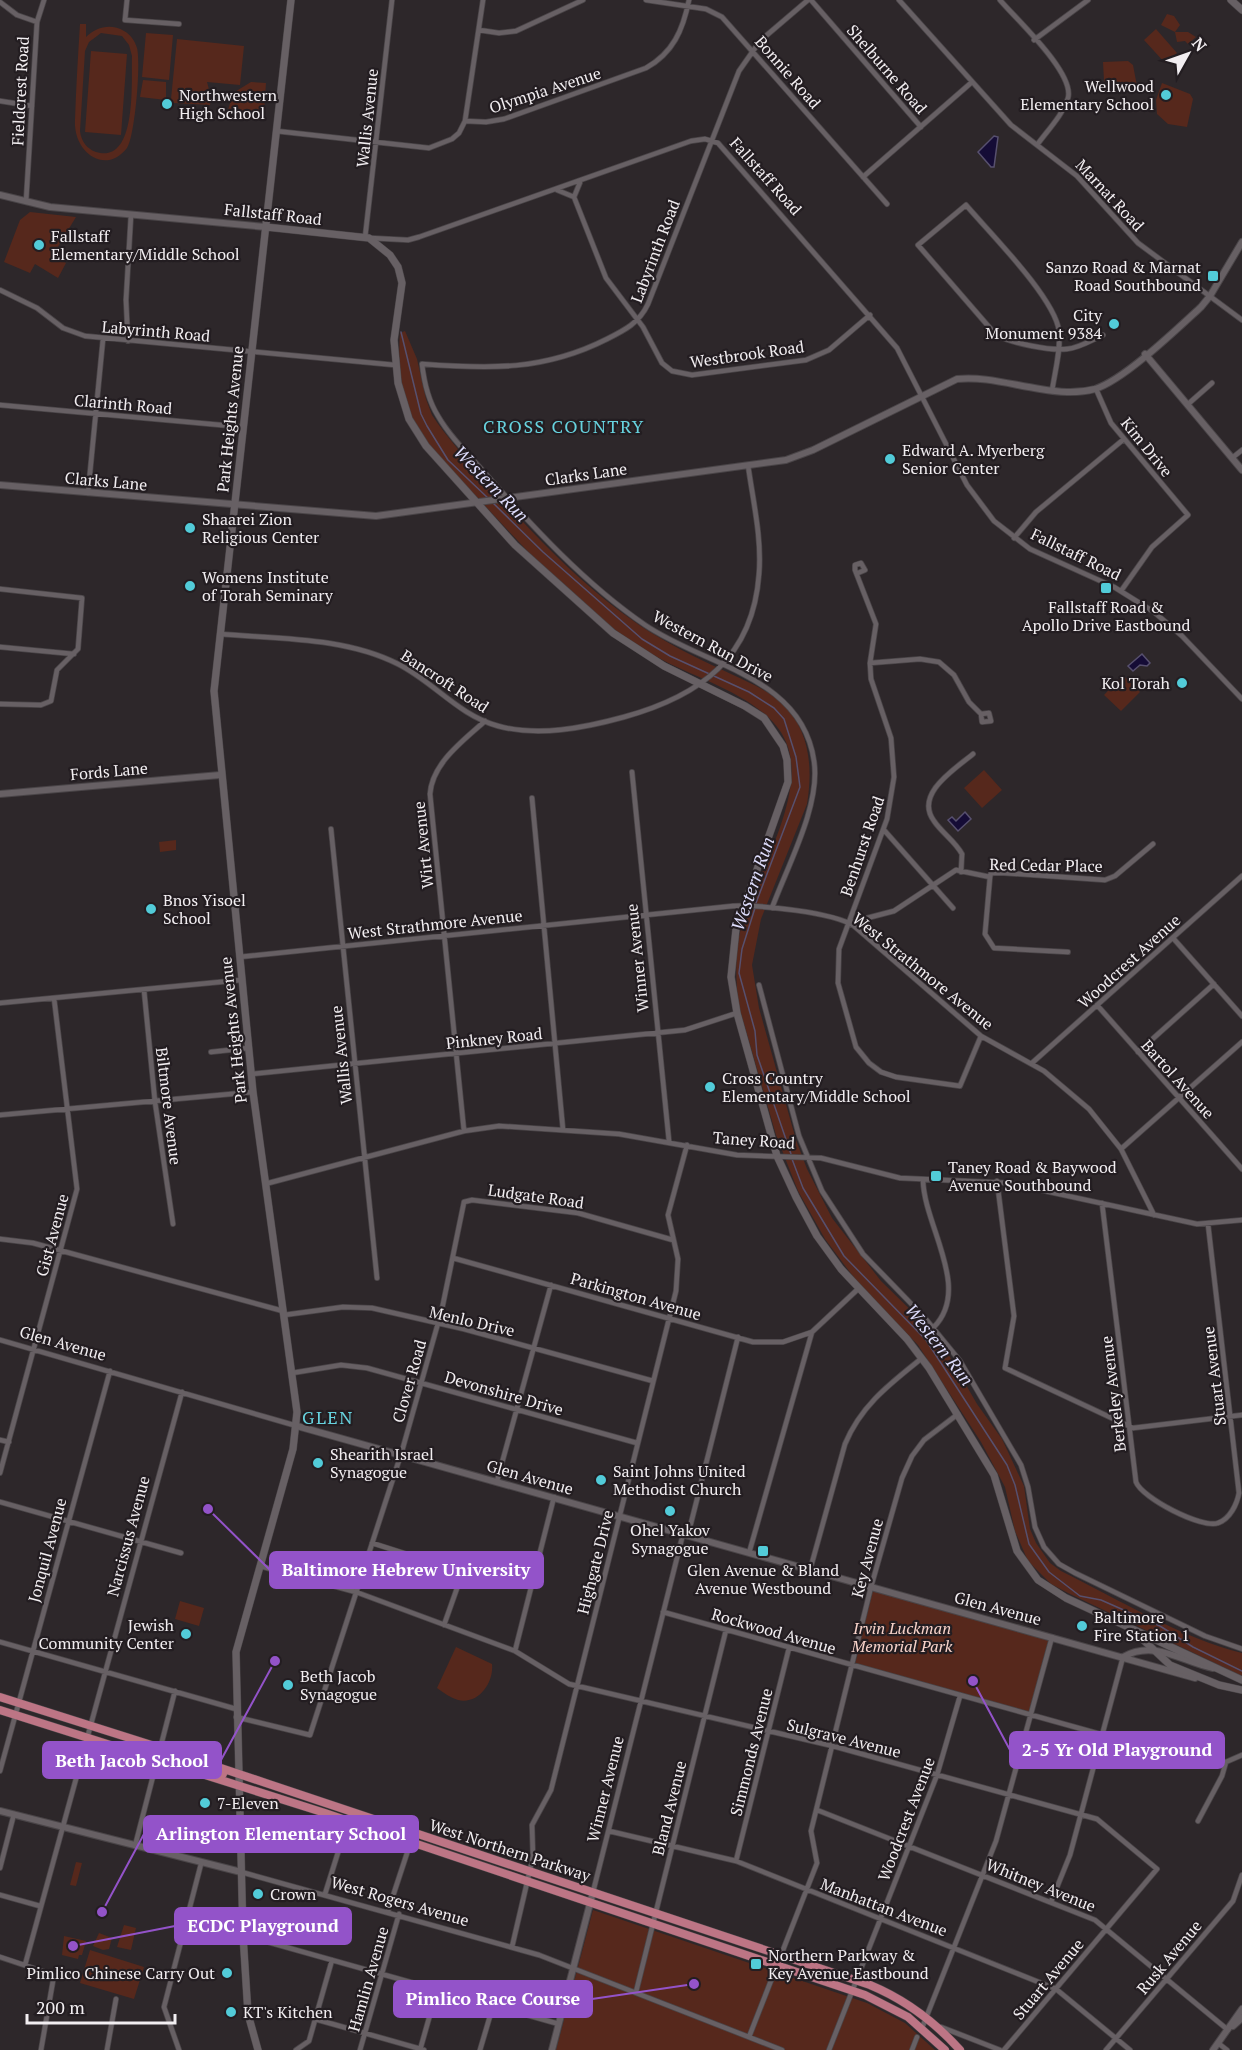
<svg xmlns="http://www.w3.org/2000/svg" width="1242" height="2050" viewBox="0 0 1242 2050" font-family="'PT Serif',serif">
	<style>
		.green { fill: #56281c; fill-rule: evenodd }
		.water { fill: #150c36; stroke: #57506e; stroke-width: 1.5 }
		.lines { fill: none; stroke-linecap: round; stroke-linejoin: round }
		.stream { stroke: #57506e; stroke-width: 1.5 }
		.minor-casing { stroke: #4a4548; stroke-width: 6 }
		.tertiary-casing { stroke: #4a4548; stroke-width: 8 }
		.secondary-casing { stroke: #4a4548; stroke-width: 8 }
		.primary-casing { stroke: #4a4548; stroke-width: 9 }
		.minor { stroke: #676064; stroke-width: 4.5 }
		.tertiary { stroke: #676064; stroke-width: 6 }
		.secondary { stroke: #676064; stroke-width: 7 }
		.primary { stroke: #bd7585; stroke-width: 8 }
		.poi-dot { fill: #52cbd8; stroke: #231d21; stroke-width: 2 }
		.labels { text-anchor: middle; stroke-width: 4.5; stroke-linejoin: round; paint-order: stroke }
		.street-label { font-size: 16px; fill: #f2eef1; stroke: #231d21 }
		.poi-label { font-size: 16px; fill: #f2eef1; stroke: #231d21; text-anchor: start }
		.park-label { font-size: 16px; font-style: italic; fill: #f9d4cb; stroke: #231d21 }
		.neighbourhood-label { font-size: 18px; letter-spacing: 1.5px; fill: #67d2de; stroke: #231d21 }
		.water-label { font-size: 18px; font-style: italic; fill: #deddfc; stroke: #231d21 }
		.leader { fill: none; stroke: #9353c9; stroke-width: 2 }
		.callout-dot { fill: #9353c9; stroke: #231d21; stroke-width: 2 }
		.callout { fill: #9353c9; stroke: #9353c9; stroke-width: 2 }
		.callout-label { font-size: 18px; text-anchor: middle; font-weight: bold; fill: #fff }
	</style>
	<rect width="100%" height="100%" fill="#2d272a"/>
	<path class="green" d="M1167,14l7,2 6,9 -5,7h13l8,5 -8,7 -3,-3 -8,1 -2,-10 -14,-7z
		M80,24h6v13c10,-10 25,-14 38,-6 6,3 11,10 13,17 4,15 -2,88 -10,100 -22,28 -54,4 -52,-28 1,-32 3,-64 5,-96zM101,33l21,3 7,9 3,11c-1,24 6,109 -36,96 -9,-3 -15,-11 -16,-21l5,-80 4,-9z
		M1156,29l21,24 -12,10 -21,-23z
		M146,33l27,2 -4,45 -27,-3z
		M177,39l67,7 -4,39 -33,-3 4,15 -1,8 -36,-2 -3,-4z
		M91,51l36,3 -6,81 -36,-3z
		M1128,61l5,4 4,21 -20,5 -13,-10 -1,-19z
		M143,80l23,2v18l-26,-3z
		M251,82l15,1 -2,29 -3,3 -33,-5 5,-17z
		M1162,83l28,11 3,5 -6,28 -19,-3 -11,-10 -1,-14z
		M30,212l46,5 -23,38 13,8 -8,15 -23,-14 -5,9 -26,-11 16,-42z
		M405,331l12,28 9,40 6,16c15,23 34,43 52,63 48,56 103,114 166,154 26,16 53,29 81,42 17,8 36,16 51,29 28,27 31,65 25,101l-46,115 -9,46 7,43 37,132 11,29 25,49 49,63 47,46 15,18 34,59 25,35 22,47 6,43 6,14 14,20 11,8c55,27 122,68 181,82v23l-174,-83 -17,-9 -23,-23 -13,-30 -10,-44 -24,-45 -63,-97 -57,-58 -36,-48 -27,-48 -22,-56 -38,-132c-2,-27 -4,-55 5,-81 15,-51 65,-129 43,-180 -18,-44 -90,-63 -129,-85 -71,-40 -128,-104 -182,-162 -23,-24 -49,-47 -63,-78 -12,-26 -14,-55 -12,-84z
		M1123,675l17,17 -19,19 -17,-16z
		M984,770l18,20 -20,18 -18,-20z
		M176,840v10l-16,2 -1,-10z
		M873,1590l176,48 -20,74 -174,-48z
		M180,1601l24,7 -5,18 -24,-7z
		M456,1647l36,17c2,18 -13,41 -34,36 -7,-2 -14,-7 -21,-12z
		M76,1862l6,1 -6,23 -6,-1z
		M593,1910l274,93 38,20 30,27h-379z
		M124,1925l12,3 -5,22 -14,-3z
		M99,1933l13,5 -3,11 -6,1 -10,-4z
		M64,1936l22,5 -4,14h-3l-1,4 -16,-4z
		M90,1950l54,17 -10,32 -54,-16z"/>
	<path class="water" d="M994,136l4,1 -4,30h-3l-13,-15z
		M1142,654l8,9 -3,3 -7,-1 -7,6 -5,-5z
		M965,812l6,7 -13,12 -10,-11 4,-3 4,4z"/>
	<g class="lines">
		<path class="stream" d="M401,332l20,82 6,12 21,34 41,39
			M492,502l51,50 99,87 28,17 79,36 25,16 10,11 12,38 4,30 -44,116
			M755,908l-13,41 -3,24 16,58 2,24 34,99
			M792,1159l11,29 41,68 82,84 81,125 8,20 14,59 20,28 31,24 21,4 59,26 33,21 49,24"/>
		<defs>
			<path id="minor" d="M127,0l-2,20 54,4
				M646,0l60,9 16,8 165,187
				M811,0l110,127
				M899,0l112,125 66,51 61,67 104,77
				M1000,0c16,19 75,73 68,98 -5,17 -21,33 -31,47
				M0,2l17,13 20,7
				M479,30l20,3 17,-2 67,-31
				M1034,40l54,-40
				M0,101l32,5
				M465,121l21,1 18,-3 142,-51c27,-15 37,-38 43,-68
				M276,131l153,17 23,-9 7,-6 6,-12 18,-121
				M863,177l109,-95
				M581,180l-7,17 32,81 37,49 19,36 10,8 20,4 114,-15 23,-10 41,-35
				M557,190l17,7
				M26,202l11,-180 7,-22
				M365,238l27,-238
				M370,238l38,2 11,-3 272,-96 14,-2 13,4 179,205 70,137 27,36 36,28 84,38 40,25 28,24 60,63
				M0,290l37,18 26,20 22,8 310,29
				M128,341l-2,-41 5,-85
				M1096,389l15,34 77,92 -36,32 -31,44
				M1052,391c3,-20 9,-41 7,-60 -4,-33 -70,-99 -93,-126l-48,40 78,90c16,8 53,16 71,14 12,-1 25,-9 36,-14
				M0,405l243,22
				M1187,405l25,-22
				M1232,458l10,-8
				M88,493l15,-154
				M1014,538l22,-26 88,-73
				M858,573l7,-3 -4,-7 -6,2v5l21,54 -6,39 1,16 20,59 3,39 -7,42 -48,130 -1,34 18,64 13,16 12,9 15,5 64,9 21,-50
				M0,589l82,9 -4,51 -21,21 -6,31 -10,4 -41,-1
				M220,634c59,5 125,3 178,30 36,18 60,51 100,62 40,11 86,2 126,-9 76,-21 129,-59 135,-143 3,-36 -6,-73 -11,-109
				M0,647l74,7
				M870,663l50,-4 19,3 15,13 15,27 12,12 1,8 9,-1 -2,-8 -8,1
				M632,772l37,369
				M532,798l31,332
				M331,829l46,449
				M884,830l69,78
				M961,872l1,-18c-7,-13 -20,-21 -28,-33 -20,-27 21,-52 39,-67
				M990,877l-5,57 9,14 74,4
				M772,908c15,-41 49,-103 42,-147 -12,-85 -109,-95 -169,-136 -60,-41 -113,-99 -161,-153 -16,-18 -34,-35 -46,-56 -10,-16 -14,-34 -16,-52 67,5 122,7 185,-25 18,-9 32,-16 41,-35l91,-233 21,-30 48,-41
				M848,923l46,-12 62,-41 34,7 1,-4h13l101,7 10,-4 38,-32
				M1173,938l69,78
				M239,957l494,-51c27,-1 100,6 121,20l127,110 63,35 45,38 32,40 33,66
				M759,985l40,151 23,55 41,63 61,63 36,44 61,104 7,22 7,40 9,20 15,17 16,9 130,63 37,13
				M144,990l11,112 18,122
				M0,1003l241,-23
				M1097,1005l145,164
				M211,1052l37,-4
				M1138,1052l76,-68
				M1032,1063l210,-187
				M251,1074l434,-44 52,-17
				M0,1115l253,-23
				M464,1131l-34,-337c2,-31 34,-54 55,-73
				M1121,1149l121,-107
				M923,1180c1,46 49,108 11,147
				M997,1181l17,135 -9,52 128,60 109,-13
				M265,1184l199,-53 35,-5 120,8 118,21 84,3 79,20 108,5 189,41 45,-4
				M464,1202l8,-2 106,13 95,27
				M1102,1203l34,279c6,16 66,47 82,41 12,-4 19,-19 21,-30l-31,-269
				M0,1239l33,4 250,68
				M453,1258l300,84h30l29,-10
				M284,1315l59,-8 29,1 92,21 189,52
				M0,1340l297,86
				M292,1373l49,-8 26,3 270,75
				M0,1440l9,2
				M0,1473l77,-284 -23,-191
				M497,1481l54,-196
				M0,1502l181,51
				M688,1535l50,-198
				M372,1543l88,28 1,6 -17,48
				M749,1553l63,-221 46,-43
				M260,1566l96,26 159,59 54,33 264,62 264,73 60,50 -153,181
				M810,1570l35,-126c16,-39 46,-61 77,-86
				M663,1612l523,146 40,4 16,-7
				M0,1642l236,67
				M515,1651l39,-154
				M236,1717l74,18 92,-284 40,-142 22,-107
				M0,1771l110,-400
				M817,1810l278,110 133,110
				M1198,1821l24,-45 4,-14
				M609,1831l127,30 320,128 74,61
				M135,1846l40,-155
				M736,1861l53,-213
				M0,1868l14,-54
				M241,1872l298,83 243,95
				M593,1892l90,-358
				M325,1894l26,-83
				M0,1895l40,11
				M1051,1902l19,-47 53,-198
				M388,1911l26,-79
				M243,1935l316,89
				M512,1947l21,-90 -1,-32 19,-35 125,-499 2,-32 -10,-44 19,-70
				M0,1957l54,18 -13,75
				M25,1965l157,-573
				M636,1992l90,-362
				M315,2019l109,31
				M941,2027l59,23
				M922,2028l74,-187 56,-204
				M749,2037l68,-174 -6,-32 60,-244 31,-109 10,-22 12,-16 34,-26
				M1218,2043l9,7
				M107,2050l9,-51
				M179,2050l-15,-43 37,-143
				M296,2050l13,-9 23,-81
				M360,2050l39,-136
				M420,2050l17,-60
				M480,2050l13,-44
				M829,2050l108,-275 23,-79
				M912,2050l5,-13
				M1106,2050l127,-149 9,-26"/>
			<path id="tertiary" d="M0,195l50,12 216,20
				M1145,354l97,116
				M0,485l376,31 410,-56 27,-10 144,-71c27,-3 56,6 83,10 18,3 36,5 55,0 29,-9 82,-60 106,-82l9,-11 32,-54
				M0,794l220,-19
				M297,1426l898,252
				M1123,1657c32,-18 59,5 90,11
				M0,1811l241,61
				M1233,2026l9,-8
				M552,2050l41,-158
				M1213,2050l29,-41"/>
			<path id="secondary" d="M1231,0l11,10
				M266,227l103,11 21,17 8,12 4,16 -8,57 4,43 11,36 17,27 89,99 98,88 51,33 81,40 19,12 19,28 4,14 1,22 -52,147 -5,48 6,36 40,143 19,41 21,39 24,33 66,70 22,29 65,107 23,76 21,29 28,18 176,82
				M1137,1634l33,31 49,20 23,5
				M258,2050l-10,-36 -5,-79 -7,-283 57,-203 4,-37 -44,-320 -39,-401 77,-691"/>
			<path id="primary" d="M0,1697l161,51 709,237c36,15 64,36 90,65
				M0,1710l325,103 540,182 43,22 37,33
				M179,1762l44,12"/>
		</defs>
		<use href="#minor" class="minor-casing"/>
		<use href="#tertiary" class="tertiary-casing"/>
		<use href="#secondary" class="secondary-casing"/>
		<use href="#primary" class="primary-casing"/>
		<use href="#minor" class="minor"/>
		<use href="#tertiary" class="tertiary"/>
		<use href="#secondary" class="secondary"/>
		<use href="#primary" class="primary"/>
	</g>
	<g class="poi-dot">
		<circle cx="1166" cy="95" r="6"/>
		<circle cx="167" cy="104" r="6"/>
		<circle cx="39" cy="245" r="6"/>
		<rect x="1207" y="270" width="12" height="12" rx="3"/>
		<circle cx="1114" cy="324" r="6"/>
		<circle cx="890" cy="459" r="6"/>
		<circle cx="190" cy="528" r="6"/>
		<circle cx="190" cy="586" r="6"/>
		<rect x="1100" y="582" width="12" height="12" rx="3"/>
		<circle cx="1182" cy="683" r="6"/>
		<circle cx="151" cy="909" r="6"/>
		<circle cx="710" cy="1087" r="6"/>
		<rect x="930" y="1170" width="12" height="12" rx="3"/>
		<circle cx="318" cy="1463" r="6"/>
		<circle cx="601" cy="1480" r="6"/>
		<circle cx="670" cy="1511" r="6"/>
		<rect x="757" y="1545" width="12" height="12" rx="3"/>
		<circle cx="1082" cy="1626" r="6"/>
		<circle cx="186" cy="1634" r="6"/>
		<circle cx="288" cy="1685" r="6"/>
		<circle cx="205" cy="1803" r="6"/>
		<circle cx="258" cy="1894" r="6"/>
		<rect x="750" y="1958" width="12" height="12" rx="3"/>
		<circle cx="227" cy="1973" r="6"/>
		<circle cx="231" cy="2012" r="6"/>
	</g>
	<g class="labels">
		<g class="street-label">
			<text transform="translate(887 69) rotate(49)" y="6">Shelburne Road</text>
			<text transform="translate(788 72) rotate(49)" y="6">Bonnie Road</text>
			<text transform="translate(545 90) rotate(-18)" y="6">Olympia Avenue</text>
			<text transform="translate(20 91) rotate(-87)" y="6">Fieldcrest Road</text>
			<text transform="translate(367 118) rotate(-84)" y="6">Wallis Avenue</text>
			<text transform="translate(766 176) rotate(48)" y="6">Fallstaff Road</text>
			<text transform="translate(1110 195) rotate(47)" y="6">Marnat Road</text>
			<text transform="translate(273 214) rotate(6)" y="6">Fallstaff Road</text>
			<text transform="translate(655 251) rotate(-69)" y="6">Labyrinth Road</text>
			<text transform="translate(156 331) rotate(5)" y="6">Labyrinth Road</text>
			<text transform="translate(747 354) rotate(-8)" y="6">Westbrook Road</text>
			<text transform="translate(123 404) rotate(5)" y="6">Clarinth Road</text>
			<text transform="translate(230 419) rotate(-84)" y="6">Park Heights Avenue</text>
			<text transform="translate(1147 447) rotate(51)" y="6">Kim Drive</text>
			<text transform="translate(586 474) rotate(-8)" y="6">Clarks Lane</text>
			<text transform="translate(106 481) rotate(5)" y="6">Clarks Lane</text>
			<text transform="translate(1076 554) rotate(26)" y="6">Fallstaff Road</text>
			<text transform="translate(713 646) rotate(28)" y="6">Western Run Drive</text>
			<text transform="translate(445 681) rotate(33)" y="6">Bancroft Road</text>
			<text transform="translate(109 771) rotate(-5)" y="6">Fords Lane</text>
			<text transform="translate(423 845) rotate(-96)" y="6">Wirt Avenue</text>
			<text transform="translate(862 846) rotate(-71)" y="6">Benhurst Road</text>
			<text transform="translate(1046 865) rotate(1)" y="6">Red Cedar Place</text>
			<text transform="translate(435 924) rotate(-6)" y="6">West Strathmore Avenue</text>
			<text transform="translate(637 958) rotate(-96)" y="6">Winner Avenue</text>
			<text transform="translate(1129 961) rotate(-42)" y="6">Woodcrest Avenue</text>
			<text transform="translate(923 971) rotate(39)" y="6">West Strathmore Avenue</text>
			<text transform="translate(233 1030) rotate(-96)" y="6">Park Heights Avenue</text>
			<text transform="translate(494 1038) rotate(-6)" y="6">Pinkney Road</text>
			<text transform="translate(341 1055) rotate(-96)" y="6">Wallis Avenue</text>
			<text transform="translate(1178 1079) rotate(48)" y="6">Bartol Avenue</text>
			<text transform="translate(169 1106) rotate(83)" y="6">Biltmore Avenue</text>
			<text transform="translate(754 1140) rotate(4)" y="6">Taney Road</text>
			<text transform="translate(536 1196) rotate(8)" y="6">Ludgate Road</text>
			<text transform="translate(52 1235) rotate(-75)" y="6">Gist Avenue</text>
			<text transform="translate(636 1296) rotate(16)" y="6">Parkington Avenue</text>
			<text transform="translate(472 1321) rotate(13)" y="6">Menlo Drive</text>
			<text transform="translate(63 1343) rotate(16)" y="6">Glen Avenue</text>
			<text transform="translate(1214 1376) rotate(-97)" y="6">Stuart Avenue</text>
			<text transform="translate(409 1381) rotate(-74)" y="6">Clover Road</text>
			<text transform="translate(504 1393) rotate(16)" y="6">Devonshire Drive</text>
			<text transform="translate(1113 1394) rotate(-97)" y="6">Berkeley Avenue</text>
			<text transform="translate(530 1477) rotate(16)" y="6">Glen Avenue</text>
			<text transform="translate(128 1536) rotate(-75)" y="6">Narcissus Avenue</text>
			<text transform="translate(47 1550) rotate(-75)" y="6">Jonquil Avenue</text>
			<text transform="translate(867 1558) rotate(-75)" y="6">Key Avenue</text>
			<text transform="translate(595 1562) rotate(-76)" y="6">Highgate Drive</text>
			<text transform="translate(998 1608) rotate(15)" y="6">Glen Avenue</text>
			<text transform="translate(774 1631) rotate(16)" y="6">Rockwood Avenue</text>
			<text transform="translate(844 1738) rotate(14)" y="6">Sulgrave Avenue</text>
			<text transform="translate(751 1752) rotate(-76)" y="6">Simmonds Avenue</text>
			<text transform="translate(605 1789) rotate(-76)" y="6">Winner Avenue</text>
			<text transform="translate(669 1808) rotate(-76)" y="6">Bland Avenue</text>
			<text transform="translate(906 1819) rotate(-69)" y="6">Woodcrest Avenue</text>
			<text transform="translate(510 1850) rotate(18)" y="6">West Northern Parkway</text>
			<text transform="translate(1041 1885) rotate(22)" y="6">Whitney Avenue</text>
			<text transform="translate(400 1901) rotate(16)" y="6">West Rogers Avenue</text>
			<text transform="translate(884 1907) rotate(21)" y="6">Manhattan Avenue</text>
			<text transform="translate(1169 1957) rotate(-50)" y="6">Rusk Avenue</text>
			<text transform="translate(368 1979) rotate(-74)" y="6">Hamlin Avenue</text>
			<text transform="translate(1048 1979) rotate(-50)" y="6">Stuart Avenue</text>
		</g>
		<g class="poi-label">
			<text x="1154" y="92" text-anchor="end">Wellwood<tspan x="1154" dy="18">Elementary School</tspan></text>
			<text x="179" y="101">Northwestern<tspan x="179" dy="18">High School</tspan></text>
			<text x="51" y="242">Fallstaff<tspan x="51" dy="18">Elementary/Middle School</tspan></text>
			<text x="1201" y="273" text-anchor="end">Sanzo Road &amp; Marnat<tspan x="1201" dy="18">Road Southbound</tspan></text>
			<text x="1102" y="321" text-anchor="end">City<tspan x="1102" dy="18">Monument 9384</tspan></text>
			<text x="902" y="456">Edward A. Myerberg<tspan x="902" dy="18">Senior Center</tspan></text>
			<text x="202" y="525">Shaarei Zion<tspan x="202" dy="18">Religious Center</tspan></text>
			<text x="202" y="583">Womens Institute<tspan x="202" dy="18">of Torah Seminary</tspan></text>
			<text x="1106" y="613" text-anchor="middle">Fallstaff Road &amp;<tspan x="1106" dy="18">Apollo Drive Eastbound</tspan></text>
			<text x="1170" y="689" text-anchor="end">Kol Torah</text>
			<text x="163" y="906">Bnos Yisoel<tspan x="163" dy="18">School</tspan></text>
			<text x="722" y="1084">Cross Country<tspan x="722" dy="18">Elementary/Middle School</tspan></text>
			<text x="948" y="1173">Taney Road &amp; Baywood<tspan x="948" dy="18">Avenue Southbound</tspan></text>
			<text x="330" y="1460">Shearith Israel<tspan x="330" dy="18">Synagogue</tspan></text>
			<text x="613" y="1477">Saint Johns United<tspan x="613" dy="18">Methodist Church</tspan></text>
			<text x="670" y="1536" text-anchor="middle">Ohel Yakov<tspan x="670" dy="18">Synagogue</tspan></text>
			<text x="763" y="1576" text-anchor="middle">Glen Avenue &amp; Bland<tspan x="763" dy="18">Avenue Westbound</tspan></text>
			<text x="1094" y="1623">Baltimore<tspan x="1094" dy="18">Fire Station 1</tspan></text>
			<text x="174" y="1631" text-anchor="end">Jewish<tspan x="174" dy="18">Community Center</tspan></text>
			<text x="300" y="1682">Beth Jacob<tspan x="300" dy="18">Synagogue</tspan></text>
			<text x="217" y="1809">7-Eleven</text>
			<text x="270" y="1900">Crown</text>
			<text x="768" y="1961">Northern Parkway &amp;<tspan x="768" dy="18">Key Avenue Eastbound</tspan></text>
			<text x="215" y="1979" text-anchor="end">Pimlico Chinese Carry Out</text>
			<text x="243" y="2018">KT's Kitchen</text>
		</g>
		<g class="park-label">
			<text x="902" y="1634">Irvin Luckman<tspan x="902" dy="18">Memorial Park</tspan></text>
		</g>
		<g class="neighbourhood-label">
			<text x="564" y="433">CROSS COUNTRY</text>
			<text x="328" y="1424">GLEN</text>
		</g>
		<g class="water-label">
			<text transform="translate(491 484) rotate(46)" y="6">Western Run</text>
			<text transform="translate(753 884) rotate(-71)" y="6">Western Run</text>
			<text transform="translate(939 1345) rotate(52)" y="6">Western Run</text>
		</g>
	</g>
	<path class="leader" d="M208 1509L270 1570M973 1681L1010 1750M275 1661L221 1760M102 1912L144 1834M73 1946L175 1926M694 1984L592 1999"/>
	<g class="callout-dot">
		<circle cx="208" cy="1509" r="6"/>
		<circle cx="973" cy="1681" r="6"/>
		<circle cx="275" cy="1661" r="6"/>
		<circle cx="102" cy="1912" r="6"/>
		<circle cx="73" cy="1946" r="6"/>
		<circle cx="694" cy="1984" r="6"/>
	</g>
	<g class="callout">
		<rect x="270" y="1552" width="273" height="36" rx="6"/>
		<rect x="1010" y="1732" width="214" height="36" rx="6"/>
		<rect x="43" y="1742" width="178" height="36" rx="6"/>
		<rect x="144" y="1816" width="274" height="36" rx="6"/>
		<rect x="175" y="1908" width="176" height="36" rx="6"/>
		<rect x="394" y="1981" width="198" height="36" rx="6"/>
	</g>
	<g class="callout-label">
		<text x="406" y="1576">Baltimore Hebrew University</text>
		<text x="1117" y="1756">2-5 Yr Old Playground</text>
		<text x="132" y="1767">Beth Jacob School</text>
		<text x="281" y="1840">Arlington Elementary School</text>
		<text x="263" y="1932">ECDC Playground</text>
		<text x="493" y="2005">Pimlico Race Course</text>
	</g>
	<g transform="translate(1188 54) rotate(50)" stroke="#231d21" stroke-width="4.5" paint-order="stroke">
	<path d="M0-4.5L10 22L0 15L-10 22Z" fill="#f2eef1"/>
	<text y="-9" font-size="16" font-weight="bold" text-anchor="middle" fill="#f2eef1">N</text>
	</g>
	<path d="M27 2014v9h148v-9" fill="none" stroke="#f2eef1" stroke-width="3"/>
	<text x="36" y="2014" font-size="18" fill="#f2eef1" stroke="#231d21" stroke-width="4.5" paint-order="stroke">200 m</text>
</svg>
